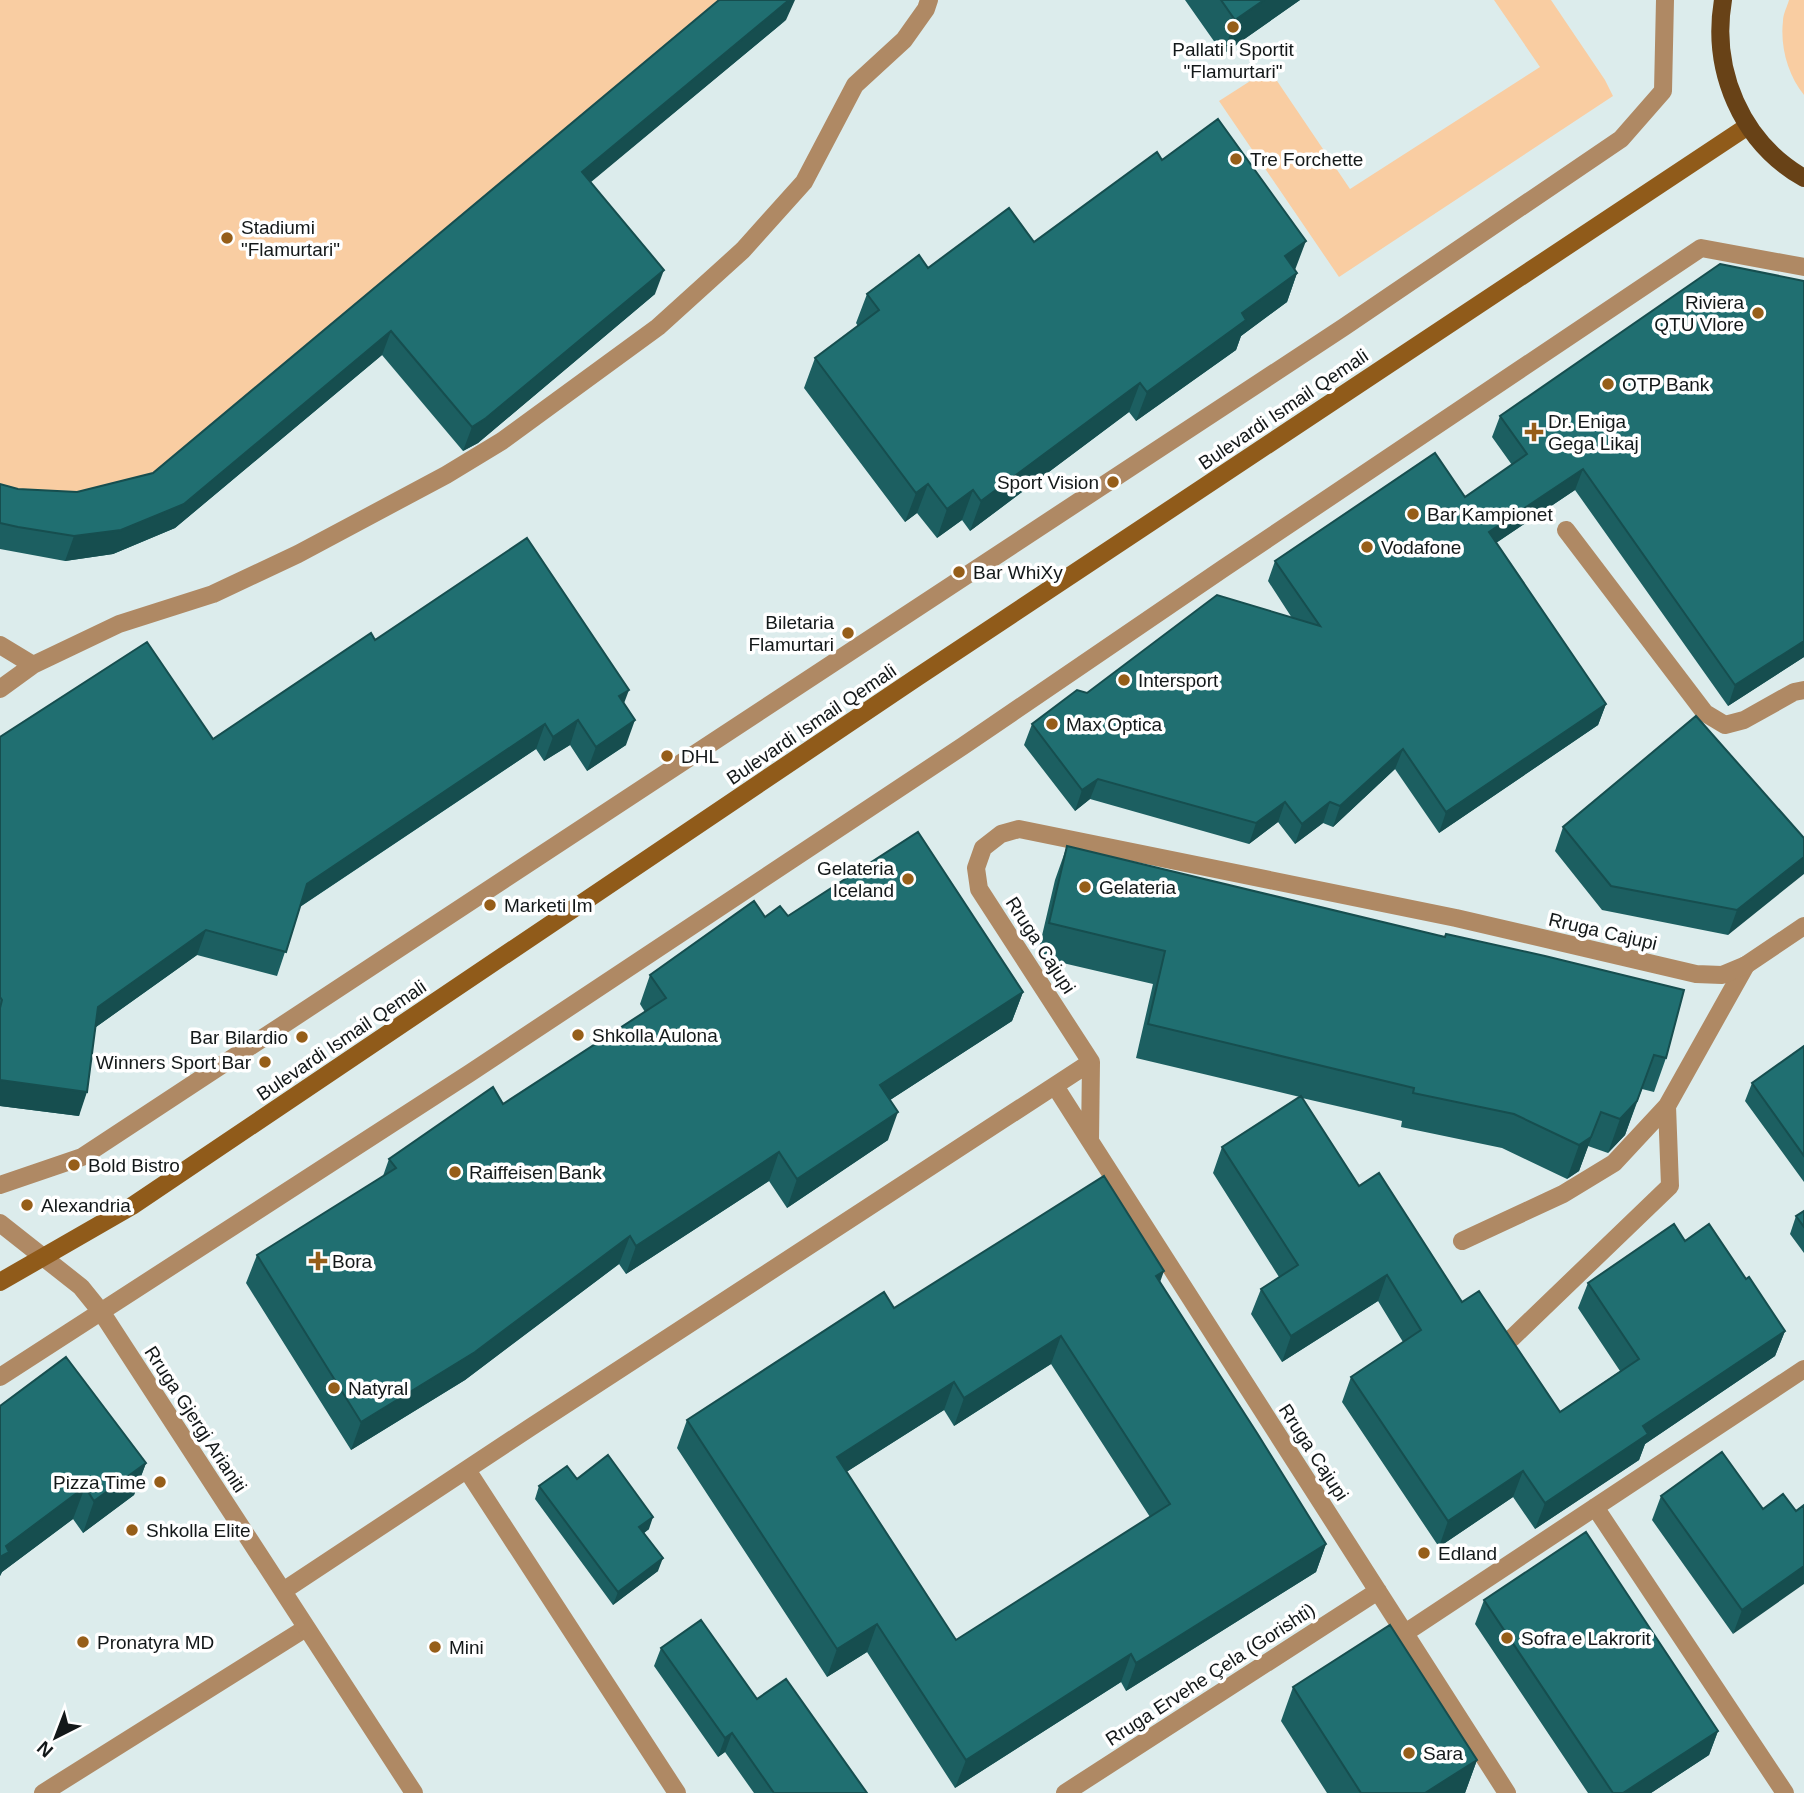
<svg xmlns="http://www.w3.org/2000/svg" width="1804" height="1793" viewBox="0 0 1804 1793" font-family="Arial,sans-serif">
	<style>
		.green { fill: #f9cda2 }
		.lines { fill: none; stroke-linecap: round; stroke-linejoin: round }
		.lane { stroke: #af8964; stroke-width: 18 }
		.street { stroke: #af8964; stroke-width: 18 }
		.secondary { stroke: #905b1a; stroke-width: 18 }
		.primary { stroke: #684217; stroke-width: 18 }
		.wall { fill: #1c5f61; fill-rule: evenodd }
		.shaded-wall { fill: #164e4f }
		.building { fill: #206f71; stroke: #164e4f; stroke-width: 2; fill-rule: evenodd }
		.poi-dot { fill: #965e19; stroke: #fff; stroke-width: 2.5 }
		.labels { text-anchor: middle; stroke-width: 7; stroke-linejoin: round; paint-order: stroke }
		.poi-label { font-size: 19px; fill: #131819; stroke: #fff; text-anchor: start }
		.street-label { font-size: 19px; fill: #131819; stroke: #fff }
	</style>
	<rect width="100%" height="100%" fill="#dcecec"/>
	<path class="green" d="M0,0h739l-570,476 -169,35z
		M1494,0h57l54,80 8,16 -274,181 -120,-176 50,-32 81,120 190,-122z
		M1789,0h15v95c-16,-20 -24,-48 -21,-74 0,-7 4,-14 6,-21z"/>
	<g class="lines">
		<path class="lane" d="M1566,530l139,183 20,12 19,-5 50,-28 10,-2
			M1462,1241l101,-47 51,-31 53,-57
			M1512,1338l158,-152 -3,-80 79,-141
			M43,1793l263,-165"/>
		<path class="street" d="M0,645l33,20 86,-41 94,-30 85,-40 148,-79 56,-34 156,-114 85,-77 61,-68 51,-97 49,-45 22,-31 3,-9
			M0,689l33,-24
			M1055,1086l35,55
			M0,1185l82,-28 1262,-830 277,-188 42,-48 2,-91
			M0,1223l81,64 21,26 312,480
			M0,1377l470,-304 493,-327 261,-178 477,-320 103,19
			M467,1470l210,323
			M1595,1507l190,286
			M283,1591l248,-164 560,-365
			M1405,1633l399,-264
			M1065,1793l313,-202
			M1507,1793l-417,-652 1,-79 -112,-173 -3,-21 7,-20 18,-14 18,-5 437,89 240,56 26,1 24,-10 58,-39"/>
		<path class="secondary" d="M0,1282l132,-76 784,-528 832,-552"/>
		<path class="primary" d="M1723,0c-12,70 18,142 81,178"/>
	</g>
	<path class="wall" d="M1185,0h115l-77,54z
		M786,20l-196,162 65,112 -177,149 -15,8 -81,-96 -207,173 -62,26 -48,7 -65,-12v-65l18,5 59,3 76,-19z
		M1162,160l133,110 2,3 -10,29 -46,34 -5,14 -100,71 -7,-9 -159,119 -8,-11 -25,18 -20,-25 -12,9 -101,-134 11,-30 43,-32 -2,-3 11,-29 61,-26 106,-26z
		M1804,281v376l-76,49 -153,-216 -79,53 110,161 -8,21 -159,108 -44,-64 -62,58 -10,-4 -28,21 -17,-22 -29,22 -159,-45 -15,12 -51,-66 8,-21 55,-31 205,-75 -24,-37 7,-20 190,-64 47,-32 -20,-28 8,-21z
		M375,640l249,63 2,42 -39,26 -17,-26 -26,16 -8,-12 -236,158 -23,69 -80,-21 -101,72 -17,89 -79,-10v-369l213,2z
		M1563,827l241,11 -76,97 -126,-25 -47,-59z
		M1067,846l599,212 -12,34 -12,-3 -17,46 -17,18 -20,-7 -9,25 -12,8 -65,-31 -101,-21 1,-6 -100,-23 57,88 201,226 60,-41 -42,-63 10,-25 97,-42 61,38 39,52 -10,25 -130,88 -6,16 -104,69 -22,-32 -74,50 -97,-145 9,-25 52,-35 -25,-41 -96,61 -31,-48 10,-25 18,-12 -66,-104 9,-26 78,-50 -164,-39 17,-74 -116,-27 18,-77z
		M788,916l235,76 -11,29 -122,79 -2,40 -101,68 -18,-27 -143,93 -7,-10 -154,116 -114,70 -105,-167 11,-28 126,-79 6,-17 114,-55 142,-92 -5,-8 10,-29 115,-58z
		M1804,1046v136l-59,-81 7,-18z
		M1804,1211v42l-14,-19 6,-18z
		M1160,1282l166,262 -10,28 -190,119 -5,-9 -166,106 -88,-136 -40,25 -150,-229 10,-28 207,-112zM1051,1364l99,153 -194,123 -110,-168 98,-62 10,16z
		M0,1406l146,57 -12,32 -51,38 -10,-14 -71,53 -2,4z
		M577,1479l72,50 -5,4 14,38 -45,34 -78,-106 4,-13z
		M1661,1496l102,13 33,2 -63,123 -81,-114z
		M1484,1600l234,131 -9,24 -58,38h-63l-113,-169z
		M661,1648l96,51 110,94h-113l-29,-41 -7,5 -64,-91z
		M1293,1687l184,73 -12,33h-138l-46,-72z"/>
	<path class="shaded-wall" d="M789,0h6l-9,20 -213,177 9,-25z
		M1264,0h36l-77,54 12,-34z
		M1306,241l-11,29 -10,-14z
		M664,270l-9,24 -177,149 -15,8 9,-24z
		M1297,273l-10,29 -46,34 -5,14 -100,71 11,-29 95,-79z
		M391,331l-9,24 -207,173 -62,26 -48,7 9,-25z
		M1140,383l-11,29 -159,119 11,-30z
		M1583,469l-8,21 -94,63 8,-21z
		M928,484l-11,29 -12,9 11,-29z
		M973,490l-11,30 -25,18 10,-29z
		M1804,641v16l-76,49 7,-21z
		M629,690l-9,24 -1,-18z
		M1606,704l-8,21 -159,108 7,-21z
		M578,720l-8,25 -26,16 9,-24z
		M635,720l-9,25 -39,26 9,-24z
		M545,724l-9,25 -238,159 9,-24z
		M1403,749l-8,20 -62,58 7,-21z
		M1098,779l-8,20 -15,12 7,-21z
		M1285,802l-7,20 -29,22 7,-21z
		M1330,802l-7,21 -28,21 7,-20z
		M1804,857v17l-76,61 9,-25z
		M206,930l-9,25 -108,77 9,-25z
		M1023,992l-11,29 -142,92 10,-28z
		M0,1080l87,12 -8,24 -79,-10z
		M1637,1101l-12,34 -17,18 12,-34z
		M898,1112l-10,28 -101,68 10,-29z
		M1601,1112l-22,59 -12,8 12,-34z
		M779,1152l-10,29 -143,93 10,-28z
		M630,1236l-11,28 -154,116 -114,70 10,-28z
		M1164,1271l-10,28 2,-23z
		M1387,1275l-9,26 -96,61 9,-26z
		M1785,1331l-10,25 -130,88 -6,16 -104,69 10,-26 98,-77z
		M1061,1336l-10,28 -97,62 10,-28z
		M954,1382l-10,28 -118,75 11,-28z
		M146,1463l-12,32 -51,38 11,-32z
		M1523,1471l-10,26 -74,50 9,-26z
		M85,1487l-12,32 -71,53 -2,4v-19l6,-11z
		M653,1517l-4,12 -14,11 4,-13z
		M1326,1544l-10,28 -190,119 10,-28z
		M663,1558l-5,13 -45,34 5,-13z
		M1804,1566v18l-71,50 9,-24z
		M877,1624l-10,28 -40,25 10,-28z
		M1131,1654l-10,28 -166,106 11,-28z
		M1718,1731l-9,24 -58,38h-28z
		M732,1733l-7,19 -7,5 7,-19z
		M1477,1760l-12,33h-40z"/>
	<path class="building" d="M719,0h70l-207,172 82,98 -178,148 -14,9 -81,-96 -207,173 -63,26 -47,6 -56,-9 -18,-4v-39l18,5 59,3 76,-19z
		M1221,0h43l-29,20z
		M1218,119l88,122 -21,15 12,17 -55,40 4,7 -99,72 -7,-9 -159,118 -8,-11 -26,19 -19,-25 -12,9 -101,-135 64,-48 -12,-16 52,-39 9,13 81,-60 25,34 123,-90 5,8z
		M1720,264l84,17v360l-69,44 -152,-216 -94,63 117,172 -160,108 -43,-63 -63,57 -10,-4 -28,22 -17,-22 -29,21 -158,-44 -16,11 -50,-66 45,-34 10,3 130,-98 103,31 -45,-65 160,-108 30,44 62,-43 -27,-38z
		M527,538l102,152 -10,6 16,24 -39,27 -18,-27 -25,17 -8,-13 -238,160 -21,68 -80,-22 -108,77 -11,85 -87,-12v-72l2,-8 -2,-3v-260l147,-95 66,97 158,-106 4,7z
		M1696,716l108,122v19l-67,53 -126,-24 -48,-59z
		M918,832l105,160 -143,93 18,27 -101,67 -18,-27 -143,94 -6,-10 -155,116 -114,70 -104,-167 139,-87 -7,-9 104,-72 10,17 163,-106 -16,-23 104,-74 11,16 15,-11 8,10z
		M1067,846l378,91 1,-3 99,22 139,34 -18,68 -12,-3 -17,46 -17,18 -19,-7 -10,25 -12,8 -65,-31 -101,-21 1,-5 -266,-64 17,-73 -116,-28z
		M1804,1046v110l-52,-73z
		M1301,1096l58,90 20,-13 83,129 17,-11 81,121 79,-53 -51,-76 86,-59 11,17 24,-17 37,55 3,-2 36,54 -142,95 5,8 -103,69 -22,-32 -75,50 -97,-144 70,-47 -34,-55 -96,61 -30,-47 37,-24 -76,-118z
		M1104,1176l60,95 -8,5 101,157 69,111 -190,119 -5,-9 -165,106 -89,-136 -40,25 -150,-229 197,-128 10,16zM1061,1336l109,168 -214,136 -119,-183 117,-75 10,16z
		M1804,1211v16l-8,-11z
		M66,1357l80,106 -52,38 -9,-14 -79,59 3,6 -9,5v-151z
		M1722,1452l41,57 20,-15 13,17 8,-6v61l-62,44 -81,-114z
		M608,1455l45,62 -14,10 24,31 -45,34 -79,-106 28,-20 10,13z
		M1586,1532l132,199 -95,62h-10l-129,-193z
		M701,1620l56,79 29,-20 81,114h-93l-42,-60 -7,5 -64,-90z
		M1390,1625l87,135 -52,33h-64l-68,-106z"/>
	<g class="poi-dot">
		<circle cx="1233" cy="27" r="7"/>
		<circle cx="1236" cy="159" r="7"/>
		<circle cx="227" cy="238" r="7"/>
		<circle cx="1758" cy="313" r="7"/>
		<circle cx="1608" cy="384" r="7"/>
		<path d="M1530.5 421.5h7v7h7v7h-7v7h-7v-7h-7v-7h7z"/>
		<circle cx="1113" cy="482" r="7"/>
		<circle cx="1413" cy="514" r="7"/>
		<circle cx="1367" cy="547" r="7"/>
		<circle cx="959" cy="572" r="7"/>
		<circle cx="848" cy="633" r="7"/>
		<circle cx="1124" cy="680" r="7"/>
		<circle cx="1052" cy="724" r="7"/>
		<circle cx="667" cy="756" r="7"/>
		<circle cx="908" cy="879" r="7"/>
		<circle cx="1085" cy="887" r="7"/>
		<circle cx="490" cy="905" r="7"/>
		<circle cx="578" cy="1035" r="7"/>
		<circle cx="302" cy="1037" r="7"/>
		<circle cx="265" cy="1062" r="7"/>
		<circle cx="74" cy="1165" r="7"/>
		<circle cx="455" cy="1172" r="7"/>
		<circle cx="27" cy="1205" r="7"/>
		<path d="M314.5 1250.5h7v7h7v7h-7v7h-7v-7h-7v-7h7z"/>
		<circle cx="334" cy="1388" r="7"/>
		<circle cx="160" cy="1482" r="7"/>
		<circle cx="132" cy="1530" r="7"/>
		<circle cx="1424" cy="1553" r="7"/>
		<circle cx="1507" cy="1638" r="7"/>
		<circle cx="83" cy="1642" r="7"/>
		<circle cx="435" cy="1647" r="7"/>
		<circle cx="1409" cy="1753" r="7"/>
	</g>
	<g class="labels">
		<g class="poi-label">
			<text x="1233" y="56" text-anchor="middle">Pallati i Sportit<tspan x="1233" dy="22">"Flamurtari"</tspan></text>
			<text x="1250" y="166">Tre Forchette</text>
			<text x="241" y="234">Stadiumi<tspan x="241" dy="22">"Flamurtari"</tspan></text>
			<text x="1744" y="309" text-anchor="end">Riviera<tspan x="1744" dy="22">QTU Vlore</tspan></text>
			<text x="1622" y="391">OTP Bank</text>
			<text x="1548" y="428">Dr. Eniga<tspan x="1548" dy="22">Gega Likaj</tspan></text>
			<text x="1099" y="489" text-anchor="end">Sport Vision</text>
			<text x="1427" y="521">Bar Kampionet</text>
			<text x="1381" y="554">Vodafone</text>
			<text x="973" y="579">Bar WhiXy</text>
			<text x="834" y="629" text-anchor="end">Biletaria<tspan x="834" dy="22">Flamurtari</tspan></text>
			<text x="1138" y="687">Intersport</text>
			<text x="1066" y="731">Max Optica</text>
			<text x="681" y="763">DHL</text>
			<text x="894" y="875" text-anchor="end">Gelateria<tspan x="894" dy="22">Iceland</tspan></text>
			<text x="1099" y="894">Gelateria</text>
			<text x="504" y="912">Marketi Im</text>
			<text x="592" y="1042">Shkolla Aulona</text>
			<text x="288" y="1044" text-anchor="end">Bar Bilardio</text>
			<text x="251" y="1069" text-anchor="end">Winners Sport Bar</text>
			<text x="88" y="1172">Bold Bistro</text>
			<text x="469" y="1179">Raiffeisen Bank</text>
			<text x="41" y="1212">Alexandria</text>
			<text x="332" y="1268">Bora</text>
			<text x="348" y="1395">Natyral</text>
			<text x="146" y="1489" text-anchor="end">Pizza Time</text>
			<text x="146" y="1537">Shkolla Elite</text>
			<text x="1438" y="1560">Edland</text>
			<text x="1521" y="1645">Sofra e Lakrorit</text>
			<text x="97" y="1649">Pronatyra MD</text>
			<text x="449" y="1654">Mini</text>
			<text x="1423" y="1760">Sara</text>
		</g>
		<g class="street-label">
			<text transform="translate(1283 409) rotate(-34)" y="7">Bulevardi Ismail Qemali</text>
			<text transform="translate(811 724) rotate(-34)" y="7">Bulevardi Ismail Qemali</text>
			<text transform="translate(1603 931) rotate(13)" y="7">Rruga Cajupi</text>
			<text transform="translate(1041 945) rotate(57)" y="7">Rruga Cajupi</text>
			<text transform="translate(341 1040) rotate(-34)" y="7">Bulevardi Ismail Qemali</text>
			<text transform="translate(196 1419) rotate(57)" y="7">Rruga Gjergj Arianiti</text>
			<text transform="translate(1314 1452) rotate(57)" y="7">Rruga Cajupi</text>
			<text transform="translate(1210 1674) rotate(-33)" y="7">Rruga Ervehe Çela (Gorishti)</text>
		</g>
	</g>
	<g transform="translate(56 1737) rotate(222)" stroke="#ffffff" stroke-width="5" paint-order="stroke">
	<path d="M0-5L12 26L0 18L-12 26Z" fill="#131819"/>
	<text y="-10" font-size="19" font-weight="bold" text-anchor="middle" fill="#131819">N</text>
	</g>
</svg>
